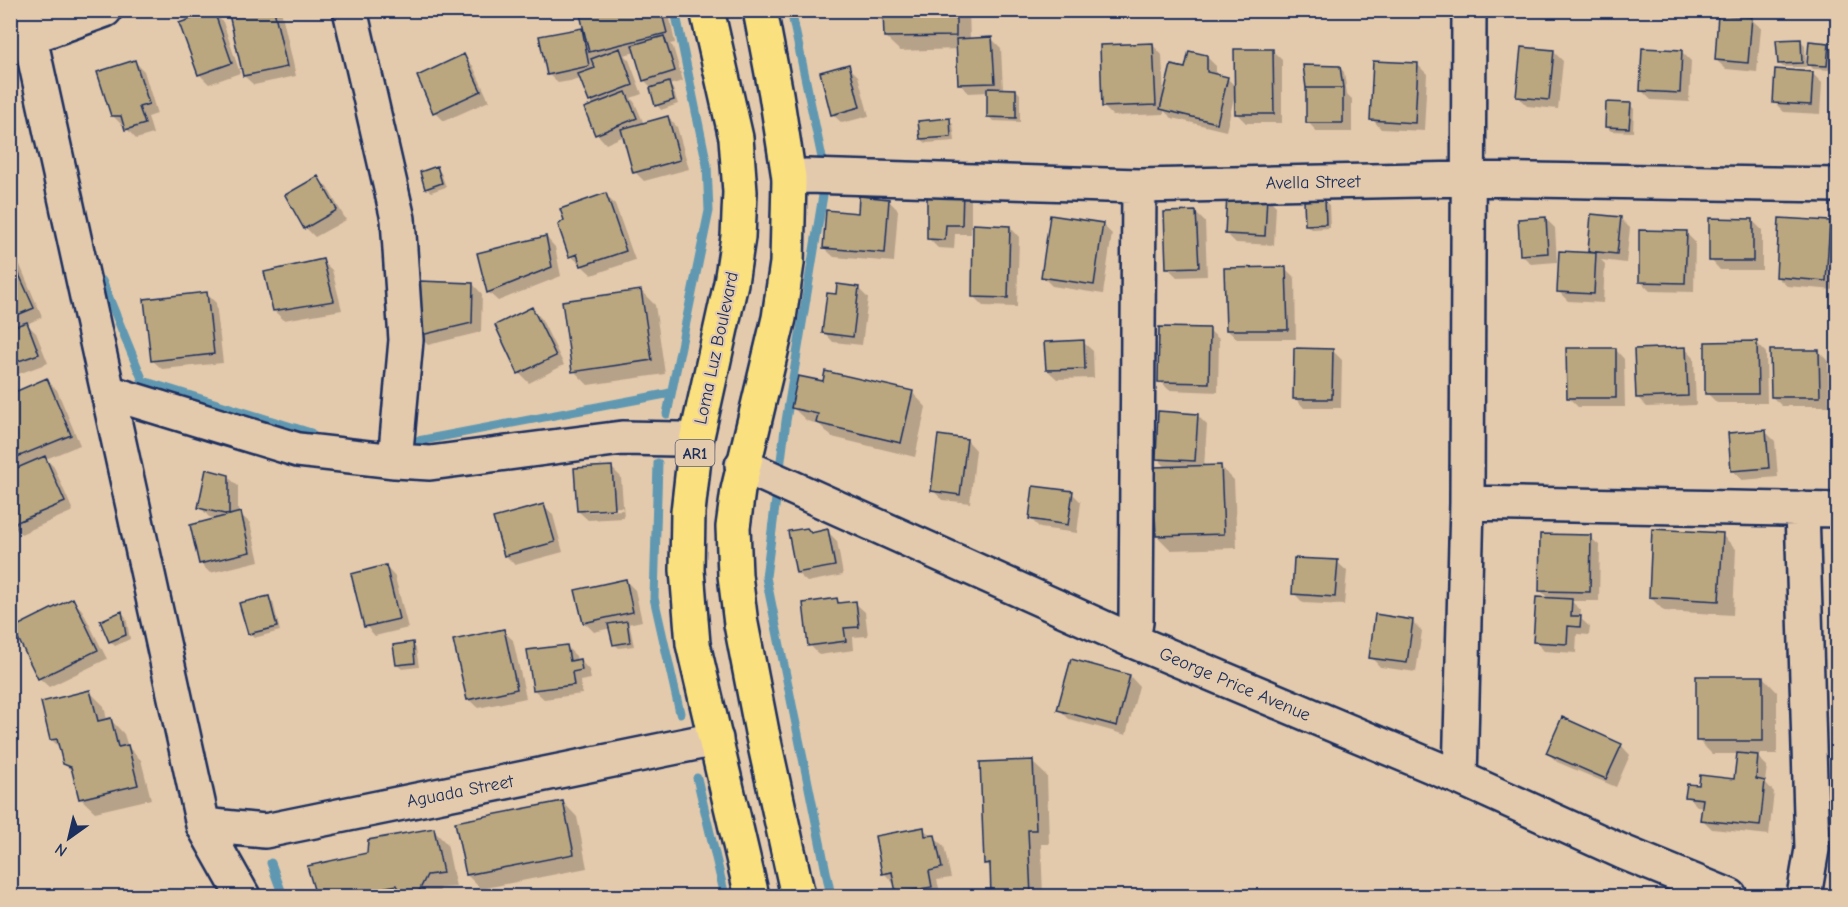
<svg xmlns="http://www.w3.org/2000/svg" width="1848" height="907" viewBox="0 0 1848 907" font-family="'Comic Neue',sans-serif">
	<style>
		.shadow { fill: #0003; fill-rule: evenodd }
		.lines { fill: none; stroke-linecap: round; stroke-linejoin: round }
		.stream { stroke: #6098b1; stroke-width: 9 }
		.building { fill: #baa780; stroke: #1b2f5e; stroke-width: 1.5 }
		.minor-casing { stroke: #1b2f5e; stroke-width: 38 }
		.highway-casing { stroke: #1b2f5e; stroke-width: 38 }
		.minor { stroke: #e4caac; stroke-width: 33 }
		.highway { stroke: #fbe080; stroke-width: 33 }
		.labels { text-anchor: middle; stroke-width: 4.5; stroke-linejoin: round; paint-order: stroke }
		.shield { fill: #e4caac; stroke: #575e75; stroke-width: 1.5 }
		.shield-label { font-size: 16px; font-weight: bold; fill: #1b2f5e }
		.street-label { font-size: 18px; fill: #1b2f5e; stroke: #e4caac }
	</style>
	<rect width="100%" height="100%" fill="#e4caac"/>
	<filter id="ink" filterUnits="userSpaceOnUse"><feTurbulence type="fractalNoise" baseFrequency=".0167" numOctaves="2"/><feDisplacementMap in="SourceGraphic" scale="12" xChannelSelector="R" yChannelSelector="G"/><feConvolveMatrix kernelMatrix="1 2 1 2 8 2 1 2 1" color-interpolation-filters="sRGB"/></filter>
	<g filter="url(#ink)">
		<path class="shadow" d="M229,10h52l15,66 -42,9 -10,-9z
			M581,10h87l7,33 -5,1 3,3 10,34 -14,4 4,4 5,15 -17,6 -4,-5 -4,-16 -9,-9 -8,-28 -12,3 5,5 13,34 -11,4 4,5 9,21 24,-7 9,10 12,42 -45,12 -9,-9 -11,-36 -18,8 -9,-10 -2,-28 -5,-5 -8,-22 -24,4 -10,-9 33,-45 6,6z
			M868,10h101l1,30 22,-1 9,9 2,42h13l4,4v28l-27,-1 -4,-4v-25l-20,1 -10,-10 -1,-34 -58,2 -15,-14v-17h-7z
			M1781,10h57v2l-53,2z
			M213,13l10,9 17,51 -31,11 -10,-10z
			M1751,19l10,9 -4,44 -31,-3 -10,-9z
			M1801,41l4,4 1,22h-23l-4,-4z
			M1153,45l9,10 2,42 23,-27 19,-14 10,10v9l11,3 9,9 36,-37 10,10v63h-36l-10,-10 -1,-19 -9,37 -54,-13 -8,-7v3l-51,2 -10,-10z
			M1828,45l5,4 -2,21 -18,-1 -4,-5z
			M1553,51l10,10 -5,48 -31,-3 -9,-9z
			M1681,51l10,10 -2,41 -38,-2 -10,-10z
			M464,56l9,10 16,35 -45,20 -9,-9z
			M135,62l9,9 13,43 -9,3 5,17 -17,5 -9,-10 -2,-4h-3l-10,-10z
			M1418,65l9,9 -3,57 -43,-2 -9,-10z
			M848,66l10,10 11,40 -27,7 -10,-9z
			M1339,67l5,5 3,22 5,5v33h-35l-9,-10z
			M1812,73l10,10 -2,31 -36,-2 -9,-9z
			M10,89l6,13 -6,2z
			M1630,105l4,4 -1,23 -22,-1 -5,-5z
			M949,120l4,4 2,17 -29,2 -5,-4z
			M436,168l5,5 5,14 -15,5 -5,-4z
			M317,178l10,9 19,33 -31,17 -9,-9z
			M962,191l9,9v34h-16l-1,15 -16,-1 -9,-9z
			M605,195l10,9 20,56 -43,15 -21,-19 -5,-36z
			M1266,196l10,10 -2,39 -38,-2 -9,-9z
			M888,200l10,10 -4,52 -60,-5 -10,-9z
			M1324,201l5,4 1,23 -19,1 -5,-4z
			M1196,213l9,9 2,54 -30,1 -10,-10z
			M1620,218l10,10 -4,35 -25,-3 4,4 -2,39 -35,-2 -10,-10 35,-37 -4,-4z
			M1546,219l9,9 2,34 -26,2 -10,-10z
			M1752,220l10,10v40h-42l-9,-10z
			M1830,223l8,8 -3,59 -48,-4 -10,-9z
			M1102,224l10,10 -9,60 -51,-8 -9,-9z
			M1010,227l9,10 -2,70 -34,-1 -10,-10z
			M1686,233l9,9 -1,50 -44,-1 -10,-10z
			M546,237l9,10 6,29 -63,25 -10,-9z
			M11,256l9,9 22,52 -15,7 9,9 12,30 -35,13 -3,-3v-43l2,-1 -2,-2z
			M322,261l10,9 10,40 -58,10 -10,-9z
			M1285,268l10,10 1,61h-59l-10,-9z
			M473,284l9,10 -1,38 -53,13 -9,-9z
			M858,288l10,10 -6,47 -29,-3 -9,-10 13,-36z
			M641,291l14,14 10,69 -77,11 -14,-14z
			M207,294l9,9 7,60 -61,6 -10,-9z
			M532,309l9,9 23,47 -35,18 -10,-10z
			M1209,330l10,9 -1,53 -49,-2 -9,-9z
			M1083,342l10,9 1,27 -37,1 -10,-9z
			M1757,343l9,10 1,50h-50l-10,-10z
			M1685,348l9,10 2,47 -49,2 -10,-10z
			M1615,349l9,10 1,48h-47l-10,-10z
			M1333,351l9,9 -1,48h-37l-9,-10z
			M1818,351l10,10 1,45h-47l-10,-9z
			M47,380l10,10 23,55 -34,14 8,8 19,44 -52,23 -10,-10 4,-54 -5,-4v-71z
			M824,383l88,9 14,15 -11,50 -83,-20 -13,-13 -12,-3 -15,-14z
			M1197,415l10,10 -3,42 16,-1 14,14 3,68 -66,2 -14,-14 10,-68 -10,-10z
			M1765,431l10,10 3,36 -36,3 -9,-9z
			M967,440l9,10 -6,53 -28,-3 -9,-10z
			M611,467l10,10 3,41 -36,2 -10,-9zM622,507l1,3 -38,2v-3z
			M228,477l10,9v28h2l10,9 9,38 -49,12 -9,-9 18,-45 -10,-2 -9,-10z
			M1072,493l9,9 -4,31 -37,-5 -10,-10z
			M543,506l10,9 10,37 -48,13 -10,-10z
			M827,531l10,10 6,34 -36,7 -10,-9 14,-39z
			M1722,535l14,14 -3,66 -69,-4 -14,-14z
			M1590,537l10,9 -1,55h-28l10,9 -1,8 10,9 -1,8 -12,-1 -1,19 -32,-2 -9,-10 14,-42 -8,-8z
			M1337,562l10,9 -3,34 -41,-2 -9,-10z
			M386,567l9,10 13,51 -33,8 -9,-10z
			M625,580l10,10 7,31 -14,3 2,3 4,19 -15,2 -5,-4 -3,-16 -17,4 -10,-10z
			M268,597l5,5 7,29 -26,7 -5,-5z
			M73,600l9,10 25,49 -58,28 -10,-9z
			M837,600l4,5 14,-2 10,9 3,24 -15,1 1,13 -35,5 -9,-10z
			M122,613l4,4 4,22 -15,7 -5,-5z
			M1413,622l9,9 -6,41 -36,-5 -9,-10z
			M503,631l10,9 13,58 -48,10 -10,-9z
			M412,644l4,4 3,19 -17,2 -5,-4z
			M567,647l9,9 1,5 3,-1 9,10 2,9 -11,2 2,13 -38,5 -10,-9z
			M1130,676l9,10 -13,49 -57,-16 -10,-10z
			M1763,677l14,15v62h-22l12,12 -2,16 9,10 -5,43 -57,-6 -10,-10 2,-12 -7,-1 -10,-10 13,-10 36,-6 3,-26h-27l-14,-14z
			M90,692l14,14 3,14 3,-1 14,15 4,13 13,13 10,39 -56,13 -15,-14 -6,-25 -10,-9 -3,-15 -9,-9z
			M1621,745l9,10 -14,32 -59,-25 -9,-9z
			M1032,762l15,14 2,68h-8l2,52h-50l-1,-26 -7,-7z
			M563,802l14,15 10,51 -106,21 -14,-14z
			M923,829l21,17 7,32 -14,2 4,16h-40l-4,-4 -2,-10 -2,1 -9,-10z
			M433,830l14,14 9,43 -15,1 -4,8h-120l-8,-29 60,-12z"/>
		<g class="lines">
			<path class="stream" d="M791,10l35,167 -40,244 -20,156 65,319
				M102,281l41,100 168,52
				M667,414l42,-203 -2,-46 -32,-155
				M402,444l269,-51
				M658,463l-4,135 26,115
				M697,778l28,118
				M271,863l12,33"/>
		</g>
		<path class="building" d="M228,10h46l13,57 -44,9z
			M579,10h82l6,23 -78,19z
			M883,10h73v26l-72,1z
			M214,11l18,52 -34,12 -19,-52z
			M1718,14l34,3 -4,46 -33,-3z
			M582,28l7,38 -42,9 -8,-39z
			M664,36l11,35 -32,10 -11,-36z
			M992,37l3,46 -37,1 -2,-45z
			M1801,39l1,24 -24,1 -2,-24z
			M1809,41l20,2 -2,23 -20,-1z
			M1153,43l3,62 -54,2 -2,-62z
			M1521,47l33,3 -5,50 -33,-3z
			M620,48l13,37 -44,17 -11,-28 17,-6 -4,-9z
			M1642,48l40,2 -2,43 -40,-2z
			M1234,49h39l1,65h-39z
			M1189,51l18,4v17l21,5 -11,46 -57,-14 11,-44 14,3z
			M464,54l17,37 -48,22 -16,-37z
			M135,60l14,44 -10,3 6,17 -20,6 -4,-14h-10l-14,-44z
			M1373,61l45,2 -3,60 -45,-3z
			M849,64l11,43 -29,8 -11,-43z
			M1303,65l37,1 3,22h-37z
			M1775,69l38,3 -2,33 -38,-2z
			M669,82l5,18 -19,6 -5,-18z
			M987,88l29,1v29l-29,-1z
			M1306,88h37v35h-37z
			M626,92l11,26 -42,17 -11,-27z
			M1606,102l25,1 -2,25 -24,-1z
			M668,116l12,44 -47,13 -12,-44z
			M950,118l1,19 -31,2 -2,-18z
			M437,166l5,17 -17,6 -5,-17z
			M318,176l19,34 -33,19 -19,-34z
			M927,189h36l-1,36h-16l-1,15 -18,-1z
			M606,193l20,58 -45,15 -4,-12 -8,3 -11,-32 6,-5 -4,-11z
			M1227,193l40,2 -2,41 -40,-2z
			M859,196l30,3 -4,54 -62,-5 3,-38 32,3z
			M1325,199l1,25 -21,1 -1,-24z
			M1196,211l3,56 -33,1 -2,-56z
			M1591,214l30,3 -4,37 -29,-3z
			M1050,215l53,8 -9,62 -53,-8z
			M1546,217l2,36 -28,2 -2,-36z
			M1709,218l44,1v42h-44z
			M1779,218l51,3 -4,60 -50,-4z
			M973,224l37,2 -2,72 -36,-1z
			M1639,230l48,1 -2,52 -46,-1z
			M546,236l6,31 -65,26 -10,-40z
			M1559,251l37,2 -2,41 -37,-2z
			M10,254l24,54 -24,10z
			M323,259l11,42 -61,10 -9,-39z
			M1286,267l2,63h-62l-2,-62z
			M419,281l54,2 -1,40 -55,13z
			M837,284l22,3 -6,50 -31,-4 5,-40 9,1z
			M641,290l11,70 -80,12 -10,-71z
			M207,292l7,62 -63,7 -7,-62z
			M532,307l24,49 -38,18 -23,-49z
			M27,322l12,32 -29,10v-36z
			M1159,327l51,1 -1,55 -51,-1z
			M1084,340l1,29 -39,1 -2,-28z
			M1757,341l1,53h-53v-52z
			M1686,347l2,49 -52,2 -2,-49z
			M1294,348l39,1 -1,50h-39z
			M1566,348h50v50h-49z
			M1770,350h49l1,47h-49z
			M825,371l88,20 -12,52 -85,-20 2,-9 -27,-6 7,-32 25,5z
			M47,378l24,57 -61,25v-66z
			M1158,411l40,3 -3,47 -39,-2z
			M1766,430l3,38 -38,3 -3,-38z
			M938,435l29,4 -7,56 -29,-4z
			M45,456l20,46 -55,23v-54z
			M1221,465l3,69 -68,2 -3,-69z
			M612,466l3,43 -38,2 -3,-43z
			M206,469l23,6v40l-31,-7z
			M1033,486l40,5 -5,34 -39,-6z
			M544,504l11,38 -51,14 -11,-38z
			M241,512l9,40 -51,12 -9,-39z
			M1832,521l6,1v64h-6z
			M807,528l4,5 17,-4 7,37 -39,7 -8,-42z
			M1652,529l71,4 -4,68 -70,-4z
			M1540,534l51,1 -1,57 -51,-1z
			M1294,558l44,2 -3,37 -43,-3z
			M386,565l13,54 -35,8 -13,-53z
			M626,579l7,33 -50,11 -8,-33z
			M269,596l8,31 -29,7 -9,-31z
			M1536,597l36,2 -1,17h10l-1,11 -12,-1 -1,18 -34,-2z
			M73,598l25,52 -60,29 -25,-51z
			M837,598l1,5 18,-2 3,26 -15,1 2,13 -38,5 -5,-43z
			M122,611l4,24 -17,7 -9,-21z
			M1375,614l38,6 -6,43 -38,-5z
			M627,621l3,21 -17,3 -5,-21z
			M504,629l13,60 -50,11 -14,-60z
			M413,642l2,21 -19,2 -3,-20z
			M567,645l3,16 10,-2 2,11 -10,2 2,13 -41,5 -6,-40z
			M1071,659l59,16 -13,51 -60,-16z
			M1696,676h67v65h-67z
			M90,690l8,31 13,-3 7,29 10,-2 10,40 -59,14 -8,-32 -8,-3 -6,-25 -7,1 -9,-38z
			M1562,717l60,27 -16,35 -60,-26z
			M1737,753l21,2 -2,24 9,2 -5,45 -60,-6 3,-21 -18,-2 2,-13 12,1 1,-10 34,4z
			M1033,760l3,70h-8l3,66h-40l-1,-33 -6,1 -4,-102z
			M563,801l11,53 -108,21 -11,-53z
			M924,827l1,9 10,-1 7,33 -13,3 3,16 -36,6 -4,-21 -10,2 -7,-38z
			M434,828l9,45 -16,2 -8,16 -10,3 -8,-2 -4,-7 -12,2 2,9h-71l-9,-30 60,-13 1,-13z
			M1387,891l19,5h-21z"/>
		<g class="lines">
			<defs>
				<path id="minor" d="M24,10l179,815 40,71
					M350,10l48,209 8,121 -11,121
					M30,37l75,-27
					M789,178l18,-2 332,10 328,-7 371,6
					M108,392l190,58 97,11 35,2 192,-25 56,1 18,2
					M742,465l391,176 327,137 165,75 105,43
					M1467,503l371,7
					M1802,509l10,340 -8,47
					M1133,641l3,-19 3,-436
					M1460,778l7,-275 2,-493
					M203,825l62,6 451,-92"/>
				<path id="highway" d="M707,10l29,128 4,54 -2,45 -7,46 -35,158 -8,71 -1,58 6,74 59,252
					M760,10l16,84 13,84 -2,85 -8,55 -41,172 -5,37 2,48 6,49 21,108 36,164"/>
			</defs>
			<use href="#minor" class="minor-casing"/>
			<use href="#highway" class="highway-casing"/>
			<use href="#minor" class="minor"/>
			<use href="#highway" class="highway"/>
		</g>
	</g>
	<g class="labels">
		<rect class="shield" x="675.5" y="440" width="39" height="26" rx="4.5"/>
		<g class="shield-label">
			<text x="695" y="459">AR1</text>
		</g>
		<g class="street-label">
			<text transform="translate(1313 182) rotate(-1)" y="6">Avella Street</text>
			<text transform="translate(716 348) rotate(-78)" y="6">Loma Luz Boulevard</text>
			<text transform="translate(1235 684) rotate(23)" y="6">George Price Avenue</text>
			<text transform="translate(460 791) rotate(-11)" y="6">Aguada Street</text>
		</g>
	</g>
	<rect width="1848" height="907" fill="none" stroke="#e4caac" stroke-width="36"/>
	<rect x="18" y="18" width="1812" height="871" fill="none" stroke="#1b2f5e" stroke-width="2" filter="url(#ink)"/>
	<g transform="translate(69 838) rotate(214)" stroke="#e4caac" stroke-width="4.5" paint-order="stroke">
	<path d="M0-4.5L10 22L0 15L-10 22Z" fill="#1b2f5e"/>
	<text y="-9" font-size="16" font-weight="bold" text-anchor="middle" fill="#1b2f5e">N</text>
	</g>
</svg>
